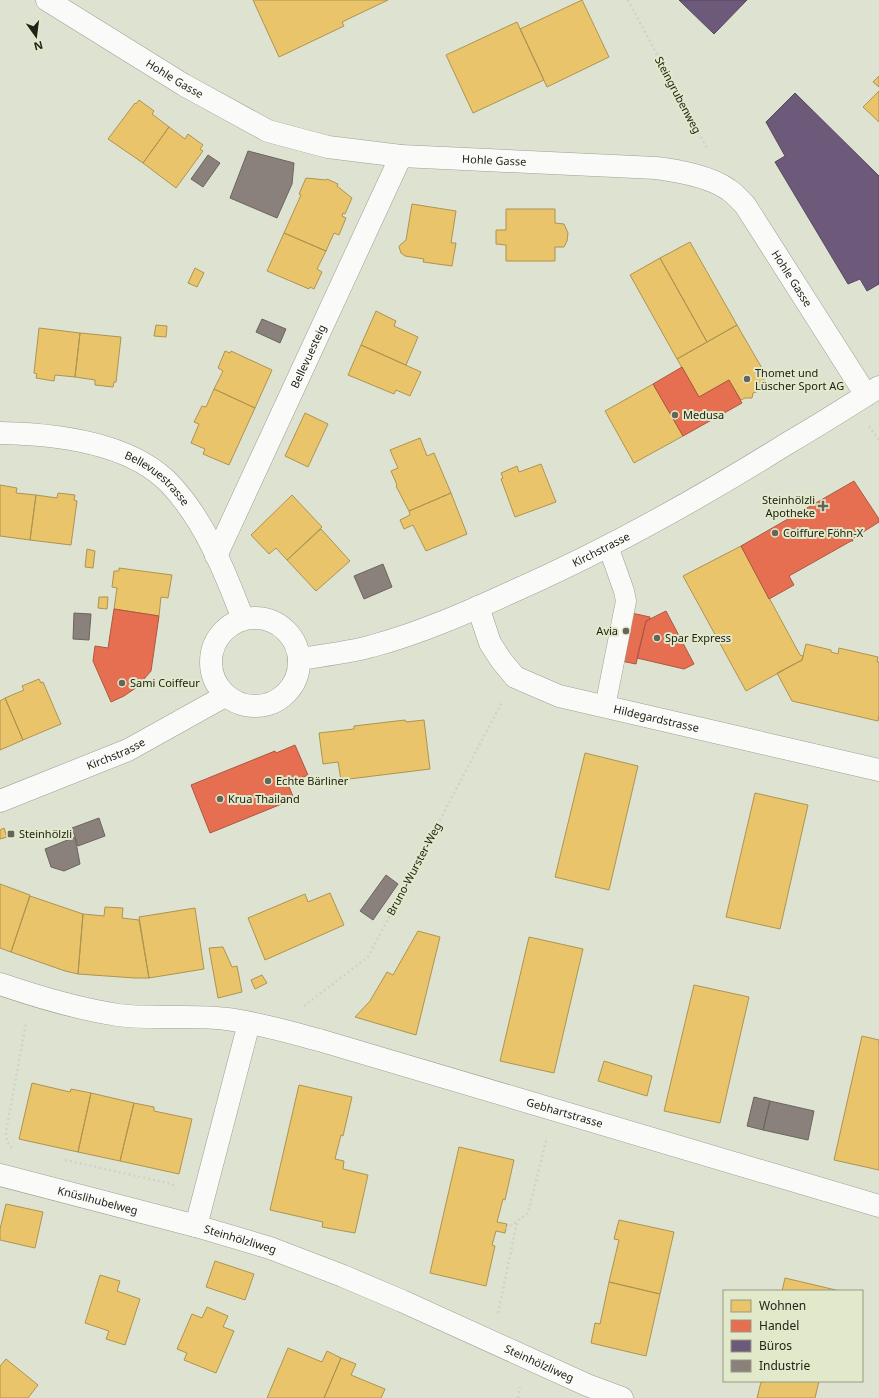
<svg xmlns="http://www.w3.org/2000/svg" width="879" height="1398" viewBox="0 0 879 1398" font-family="'Noto Sans',sans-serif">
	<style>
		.homes { fill: #e9c46a; stroke: #ad9451 }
		.shops { fill: #e76f51; stroke: #ac5840 }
		.offices { fill: #6d597a; stroke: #56495d }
		.industry { fill: #8a817c; stroke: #6a655e }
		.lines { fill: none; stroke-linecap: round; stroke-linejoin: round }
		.service-casing { stroke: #9d9f93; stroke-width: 21 }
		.minor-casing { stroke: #9d9f93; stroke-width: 23 }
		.tertiary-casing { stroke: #9d9f93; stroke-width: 23 }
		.path { stroke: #d0d2cd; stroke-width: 2.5; stroke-dasharray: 2 3; stroke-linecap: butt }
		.service { stroke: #fafbf8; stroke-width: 20 }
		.minor { stroke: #fafbf8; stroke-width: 22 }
		.tertiary { stroke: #fafbf8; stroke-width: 22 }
		.poi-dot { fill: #636659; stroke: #e2e9ca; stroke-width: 1.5 }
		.labels { text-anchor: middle; stroke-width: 4; stroke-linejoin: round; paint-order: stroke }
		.street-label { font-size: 11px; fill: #212318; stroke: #e2e9ca }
		.poi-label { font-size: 11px; fill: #212318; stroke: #e2e9ca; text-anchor: start }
	</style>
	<rect width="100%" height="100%" fill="#dee2d1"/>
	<path class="homes" d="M253,0h135l-46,22 2,4 -65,31z
		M582,0l27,57 -62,30 -27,-58z
		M517,22l27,58 -71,33 -27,-58z
		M879,76v11l-6,-5z
		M879,91v31l-16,-15z
		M139,100l15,11 -2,3 17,13 -26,36 -35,-24 27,-36 1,1z
		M169,127l16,12 3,-5 15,11 -3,4 3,2 -27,37 -33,-25z
		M306,178l20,2 1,-1 11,5 -1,2 15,12 -7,16 -2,-1 -1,3 4,2 -7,17 -5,-2 -8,18 -42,-18 17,-38 -2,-1z
		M412,204l44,7 -5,32h5l-4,23 -29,-4 1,-3 -19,-3 -4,-3 -2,-6 1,-2 6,-5z
		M506,209h49v14l9,1 4,9 -1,8 -3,6h-9v14h-49v-16l-10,-1v-14h10z
		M284,233l42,18 -9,18 5,3 -8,17 -4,-2 -1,2 -42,-18z
		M690,242l47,83 -30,17 -47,-84z
		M660,258l47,84 -30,17 -47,-84z
		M195,268l9,5 -7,14 -9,-4z
		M376,311l20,10 -2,5 24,11 -12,28 -45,-20z
		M156,325l11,1 -1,11 -12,-1z
		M737,325l26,45 -3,5 4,4v7l-5,5 -6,2 -1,5h-7l-4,2 -12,-20 -30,17 -22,-38z
		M39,328l41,5 -5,44 -20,-2 -1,6 -18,-3 1,-4 -3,-1z
		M80,333l41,4 -5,45h-2l-1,5 -18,-2v-5l-20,-3z
		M361,345l60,27 -11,24 -14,-6 -2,4 -46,-19z
		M225,351l5,2 1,-2 41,19 -17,38 -41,-19 9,-18 -5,-3z
		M653,384l30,52 -49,27 -29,-52z
		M214,389l41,19 -26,57 -26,-11 2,-5 -14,-6 8,-19 -5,-2 8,-16 4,1z
		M305,413l23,11 -20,43 -23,-11z
		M420,438l7,18 7,-3 17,40 -42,18 -13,-25 1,-1 -6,-14 7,-3 -8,-18z
		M541,464l15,38 -41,15 -14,-38 2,-1 -2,-5 16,-7 2,6z
		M0,485l17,3 -1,5 20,2 -6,45 -30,-4z
		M58,493l17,2 -1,5 3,1 -6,44 -41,-5 6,-45 21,3z
		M451,493l16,41 -41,17 -13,-26 -9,4 -4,-9 10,-5 -1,-4z
		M292,495l30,32 -35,33 -11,-12 -7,6 -18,-19z
		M321,529l29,32 -34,30 -29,-31z
		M741,546l59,109 3,1 -1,4 -56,31 -63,-115z
		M87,549l8,2 -2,17 -8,-1z
		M119,568l53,7 -4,23 -7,-1 -2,19 -45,-7 3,-21 -5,-1 2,-16h5z
		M99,597h9l-1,12 -9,-1z
		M806,644l25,6v2l7,2 1,-6 39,9 -1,5h2v53l-1,6 -86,-20 -15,-28 25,-13z
		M39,679l2,4 2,-1 18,42 -38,16 -18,-42 19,-8 -2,-4z
		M5,698l18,42 -23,10v-49z
		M405,720l1,2 18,-2 6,49 -89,11 -3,-18 -15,2 -4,-31 35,-4v-3z
		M585,753l53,13 -29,124 -54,-13z
		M755,793l53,12 -28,124 -54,-12z
		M4,828l3,9 -7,2v-9z
		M0,884l30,11 -19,57 -11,-4z
		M330,893l14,32 -79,35 -17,-42 57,-24 3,8z
		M30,896l53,18 -5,60 -13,-3 -54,-19z
		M105,907l18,1 -1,10 17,2 10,58h-14l-57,-4 5,-60 21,2z
		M195,908l9,61 -55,9 -10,-61z
		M418,931l22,6 -24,98 -61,-18 15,-16 17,-29 6,3z
		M529,937l54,12 -29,124 -54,-12z
		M223,947l9,20 5,-1 5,26 -24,6 -9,-50z
		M262,975l5,8 -12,6 -4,-9z
		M694,985l55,12 -29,126 -56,-12z
		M862,1036l17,4v130l-45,-10z
		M604,1061l48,15 -5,20 -49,-15z
		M32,1083l38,9 1,-3 20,4 -13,59 -59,-13z
		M299,1085l53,12 -9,39 -2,-1 -6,24 9,2 -1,8 25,6 -13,58 -33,-6 1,-5 -53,-12z
		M91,1093l43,10 -14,58 -42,-9z
		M134,1103l20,4v4l38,8 -13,55 -59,-13z
		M459,1147l55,13 -9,40 -2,-1 -6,23 10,2 -2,9 -9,-2 -4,14 3,1 -9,40 -56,-13z
		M6,1204l37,8 -8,36 -35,-8v-11z
		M619,1220l55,12 -14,62 -51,-12 10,-42 -5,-1z
		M215,1261l39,13 -9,26 -39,-13z
		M100,1275l20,6 -3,10 23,8 -15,46 -19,-6 3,-8 -24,-8z
		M785,1278l55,13h-58z
		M609,1282l51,12 -14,62 -55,-13 4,-20 5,1z
		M207,1307l21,9 -5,11 11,4 -18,42 -32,-13 3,-7 -10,-4 15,-35 10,4z
		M288,1348l34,14 5,-11 14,7 -17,40h-57z
		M341,1358l15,6 -5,11 34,14 -4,9h-57z
		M6,1359l32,26 -10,13h-28v-32z
		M765,1381h54l-4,17h-58l4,-16h3z"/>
	<path class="shops" d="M682,367l17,30 30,-17 13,23 -59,33 -30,-52z
		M854,481l25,38v3l-27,17 1,2h-2l-62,35 5,9 -25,14 -28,-53z
		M114,609l45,7 -8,55 -14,16 -13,9 -13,6 -18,-41 2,-15 13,2z
		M622,611l28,6v2l-4,2 -10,43 -15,-3z
		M666,611l28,53 -10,5 -47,-11 9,-37z
		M295,745l13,30 -20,9 6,15 -84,34 -19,-48 84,-34 1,2z"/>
	<path class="offices" d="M679,0h68l-33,34z
		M795,93l84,83v108l-12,7 -7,-12 -12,5 -73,-122 10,-6 -19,-34z"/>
	<path class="industry" d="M248,151l46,12 -2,21 -15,34 -47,-20z
		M208,155l12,8 -17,24 -12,-8z
		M262,319l24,10 -6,14 -24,-11z
		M383,564l9,23 -28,12 -10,-23z
		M74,613l17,1 -2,26 -16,-1z
		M99,818l6,18 -27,10 -6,-18z
		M75,837l5,27 -16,7 -13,-4 -6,-18z
		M386,875l12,9 -25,36 -13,-9z
		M754,1097l16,4 -7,29 -16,-4z
		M770,1101l44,10 -6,29 -45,-10z"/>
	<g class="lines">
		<defs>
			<path id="service" d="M605,707l21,-106 -2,-10 -16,-45"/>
			<g id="minor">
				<path id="s1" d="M47,0l137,85 84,46 60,16 73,9 255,12c23,3 54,8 73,22 6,4 11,10 16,15l121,190"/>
				<path id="s2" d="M0,433c55,1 130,9 170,51 35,37 55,88 73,135"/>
				<path id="s3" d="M216,556l185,-400"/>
				<path id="s4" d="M478,607l12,36 11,17 14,17 44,19 320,74"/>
				<path id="s5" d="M0,984c38,13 78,25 118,31 36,5 73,-1 109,4 32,4 62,13 92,21l560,166"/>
				<path id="s6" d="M249,1023l-53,203 74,22 73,28 59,25 185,84 35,13"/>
				<path id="s7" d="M0,1175l196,51"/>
			</g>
			<g id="tertiary">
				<circle cx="255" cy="662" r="44"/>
				<path id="s8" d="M299,659c25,-4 49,-6 73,-13 49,-13 96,-34 142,-55 95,-42 186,-93 274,-148 31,-18 61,-37 91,-56"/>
				<path id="s9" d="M0,801l128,-51 97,-54"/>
			</g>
		</defs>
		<use href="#service" class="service-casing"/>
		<use href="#minor" class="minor-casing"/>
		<use href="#tertiary" class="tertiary-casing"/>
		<path class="path" d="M628,0l79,148
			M869,426l10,14
			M304,1006l64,-49 134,-255
			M12,1148l-5,-6 -1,-10 20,-109
			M65,1160l107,24 4,5
			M506,1229l22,-16 19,-76
			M498,1313l19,-91
			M518,1398l2,-11"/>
		<use href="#service" class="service"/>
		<use href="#minor" class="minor"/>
		<use href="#tertiary" class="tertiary"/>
	</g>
	<g class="poi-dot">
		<circle cx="747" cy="379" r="4"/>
		<circle cx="675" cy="415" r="4"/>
		<path d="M821 500h4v4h4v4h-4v4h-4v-4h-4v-4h4z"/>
		<circle cx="775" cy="533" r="4"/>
		<circle cx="626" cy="631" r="4"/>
		<circle cx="657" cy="638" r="4"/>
		<circle cx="122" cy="683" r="4"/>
		<circle cx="268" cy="781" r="4"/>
		<circle cx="220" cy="799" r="4"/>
		<rect x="7" y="830" width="8" height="8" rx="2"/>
	</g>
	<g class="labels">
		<g class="street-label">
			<text dy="4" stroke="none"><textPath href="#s1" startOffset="150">Hohle Gasse</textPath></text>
			<text transform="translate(678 95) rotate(62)" y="4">Steingrubenweg</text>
			<text dy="4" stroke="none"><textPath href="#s1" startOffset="486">Hohle Gasse</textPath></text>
			<text dy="4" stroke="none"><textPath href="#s1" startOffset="834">Hohle Gasse</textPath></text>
			<text dy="4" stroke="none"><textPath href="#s3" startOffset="220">Bellevuesteig</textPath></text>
			<text dy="4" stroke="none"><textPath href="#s2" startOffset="168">Bellevuestrasse</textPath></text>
			<text dy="4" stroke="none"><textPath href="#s8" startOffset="323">Kirchstrasse</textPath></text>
			<text dy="4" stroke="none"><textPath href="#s4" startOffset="228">Hildegardstrasse</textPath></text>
			<text dy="4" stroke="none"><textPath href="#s9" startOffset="125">Kirchstrasse</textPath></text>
			<text transform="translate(414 869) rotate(-62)" y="4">Bruno-Wurster-Weg</text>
			<text dy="4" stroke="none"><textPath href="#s5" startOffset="582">Gebhartstrasse</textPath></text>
			<text dy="4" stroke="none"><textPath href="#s7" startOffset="101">Knüslihubelweg</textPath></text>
			<text dy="4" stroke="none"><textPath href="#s6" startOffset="256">Steinhölzliweg</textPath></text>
			<text dy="4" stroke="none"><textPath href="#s6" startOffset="580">Steinhölzliweg</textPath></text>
		</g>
		<g class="poi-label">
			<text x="755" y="377">Thomet und<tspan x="755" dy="13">Lüscher Sport AG</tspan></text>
			<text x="683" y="419">Medusa</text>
			<text x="815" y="504" text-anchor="end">Steinhölzli<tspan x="815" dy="13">Apotheke</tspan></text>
			<text x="783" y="537">Coiffure Föhn-X</text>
			<text x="618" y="635" text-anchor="end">Avia</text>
			<text x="665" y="642">Spar Express</text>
			<text x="130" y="687">Sami Coiffeur</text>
			<text x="276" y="785">Echte Bärliner</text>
			<text x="228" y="803">Krua Thailand</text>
			<text x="19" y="838">Steinhölzli</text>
		</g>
	</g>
	<rect x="723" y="1290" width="140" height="92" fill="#e2e9ca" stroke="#959a83"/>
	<rect x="731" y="1300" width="20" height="12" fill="#e9c46a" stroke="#959a83"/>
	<text x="759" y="1310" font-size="12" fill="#212318">Wohnen</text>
	<rect x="731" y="1320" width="20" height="12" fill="#e76f51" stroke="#959a83"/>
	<text x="759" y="1330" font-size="12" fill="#212318">Handel</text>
	<rect x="731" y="1340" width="20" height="12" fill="#6d597a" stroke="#959a83"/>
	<text x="759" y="1350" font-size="12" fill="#212318">Büros</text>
	<rect x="731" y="1360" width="20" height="12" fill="#8a817c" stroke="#959a83"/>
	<text x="759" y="1370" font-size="12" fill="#212318">Industrie</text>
	<g transform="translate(36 36) rotate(166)" stroke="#e2e9ca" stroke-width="3" paint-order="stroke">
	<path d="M0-3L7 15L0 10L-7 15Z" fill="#212318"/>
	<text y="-6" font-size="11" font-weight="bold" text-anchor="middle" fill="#212318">N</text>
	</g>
</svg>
